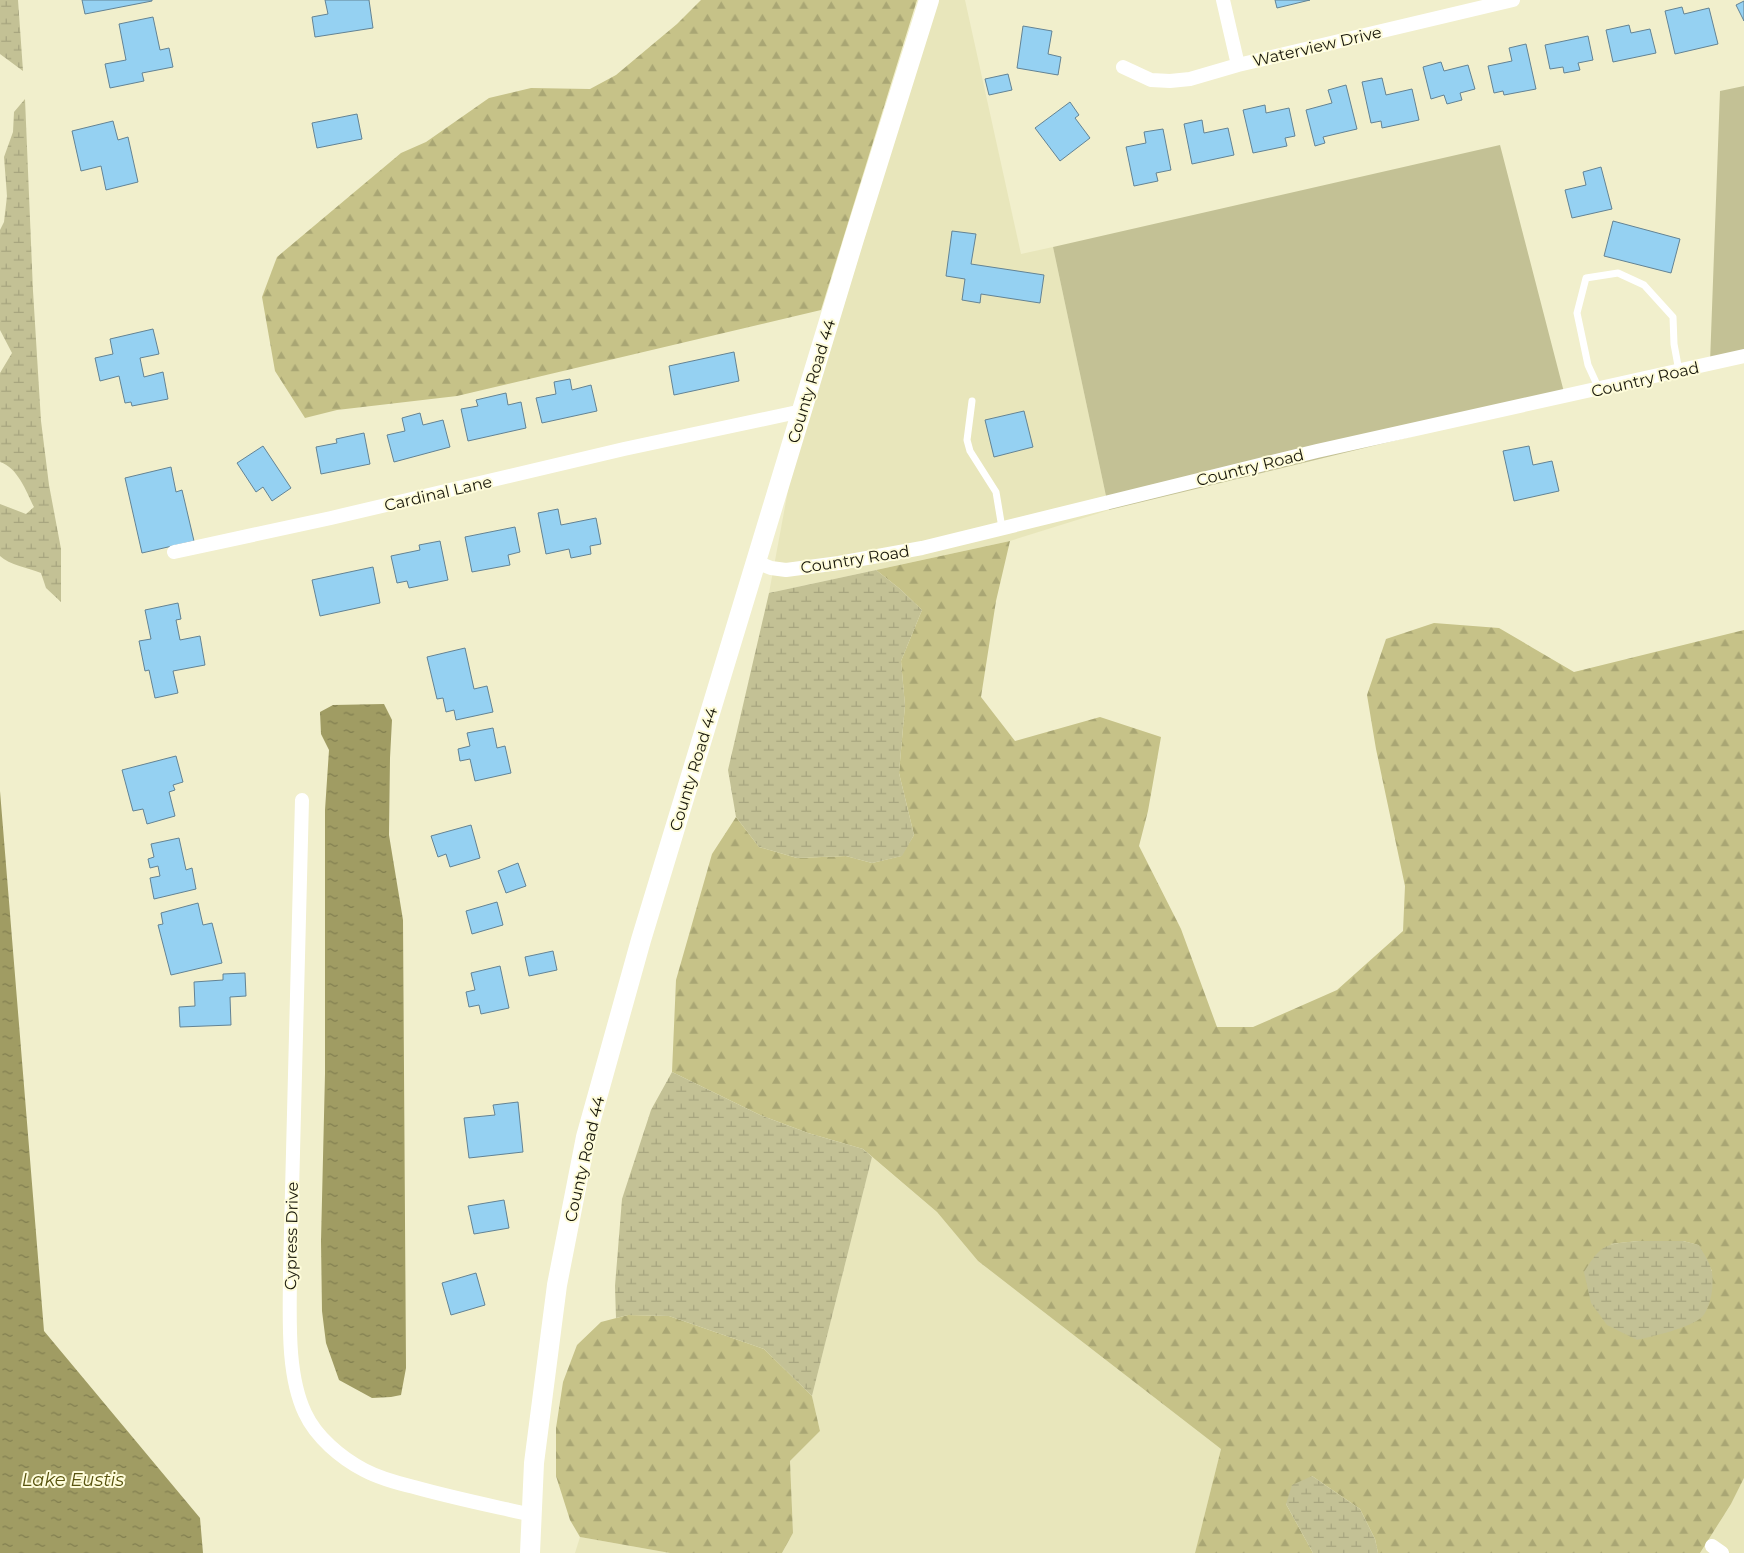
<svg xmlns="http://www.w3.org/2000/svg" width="1744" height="1553" viewBox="0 0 1744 1553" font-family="Montserrat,sans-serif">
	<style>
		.built { fill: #e8e6bb }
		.green { fill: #c3c195 }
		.forest { fill: url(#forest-firs); fill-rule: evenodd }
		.wetland { fill: url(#wetland-marsh) }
		.water { fill: url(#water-ripples) }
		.building { fill: #95d1f2; stroke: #638394 }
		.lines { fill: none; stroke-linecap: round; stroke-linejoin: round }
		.lane { stroke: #fff; stroke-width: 7 }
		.street { stroke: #fff; stroke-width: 14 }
		.secondary { stroke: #fff; stroke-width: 20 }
		.labels { text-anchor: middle; stroke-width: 4; stroke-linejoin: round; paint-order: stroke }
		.street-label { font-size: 16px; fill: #18170a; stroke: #fefcda }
		.water-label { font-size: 18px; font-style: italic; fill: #58530e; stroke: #fefcda }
	</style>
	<defs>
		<pattern id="forest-firs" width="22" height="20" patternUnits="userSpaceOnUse" patternTransform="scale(1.25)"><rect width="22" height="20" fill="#c6c288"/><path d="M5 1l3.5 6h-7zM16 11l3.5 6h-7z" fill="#a9a674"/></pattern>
		<pattern id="wetland-marsh" width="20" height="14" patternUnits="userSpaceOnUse" patternTransform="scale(1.25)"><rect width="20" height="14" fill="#c3c195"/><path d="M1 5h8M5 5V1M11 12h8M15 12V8" fill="none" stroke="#a7a57f"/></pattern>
		<pattern id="water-ripples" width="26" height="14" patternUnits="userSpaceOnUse" patternTransform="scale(1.25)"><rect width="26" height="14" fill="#a09c63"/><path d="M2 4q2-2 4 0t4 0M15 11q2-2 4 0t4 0" fill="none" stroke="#817e50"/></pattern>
	</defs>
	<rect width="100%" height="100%" fill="#f1efcc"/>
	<path class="built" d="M937,0h28l56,254 32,-7 56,263 -99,31 -241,52 20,-108z
		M872,1157l65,55 41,49 243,188 -26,104h-413l11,-20 -3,-72 30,-30 -8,-35z
		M1744,1478v75h-44l31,-49z
		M580,1537l90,16h-95z"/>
	<path class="green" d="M1744,86v269l-34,8 10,-272z
		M1500,145l65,251 -143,38 -313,76 -56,-263z"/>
	<path class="forest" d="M701,0h216l-96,310 -364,86 -120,14 -32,8 -30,-47 -13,-74 15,-40 124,-104 25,-11 63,-44 42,-10 59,1 26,-14 61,-51z
		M1010,541l-14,60 -15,96 34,44 85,-24 61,20 -13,74 -9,35 42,83 36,98h36l84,-37 66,-59 2,-45 -29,-137 -9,-54 19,-56 48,-16 65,5 75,44 170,-42v848l-13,26 -31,49h-322l-3,-14 -15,-30 -48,-33 -26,28 27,49h-118l26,-104 -243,-188 -41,-49 -74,-63 -55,-16 -48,-18 -88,-43 4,-92 36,-126 24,-37 23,30 38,11 49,-2 26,7 29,-7 13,-21 -15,-62 6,-68 -4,-44 21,-51 -22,-21 -24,-19zM1639,1241h44l15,4 14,26 -102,-27z
		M628,1315l41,1 95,33 48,47 8,35 -30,30 3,72 -11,20h-112l-90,-16 -10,-17 -14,-44v-48l7,-46 14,-37 24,-23z"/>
	<path class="wetland" d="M0,0h18l5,71 -23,-17z
		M25,99l8,192 8,130 8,64 12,64v53l-15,-14 -5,-15c-12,-5 -32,-8 -41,-17v-52l26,10 8,-7c-8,-16 -16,-39 -34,-45v-89l12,-20 -12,-23v-100l4,-8 3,-26 -3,-39 9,-25 1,-20z
		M876,570l24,19 22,21 -21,51 4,44 -6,68 15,62 -12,21 -30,7 -26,-7 -49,2 -38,-11 -23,-30 -8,-47 41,-177z
		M672,1072l88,43 48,18 55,16 9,8 -60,239 -48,-47 -95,-33 -41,-1 -12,3 -1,-32 7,-87 29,-89z
		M1639,1241h44l16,4c4,8 12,19 13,28 2,13 -1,34 -10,44 -10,10 -51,20 -65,23l-30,-15 -16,-22 -7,-31c18,-29 22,-28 55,-31z
		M1312,1476l48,33 15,30 3,14h-65l-27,-49 6,-19z"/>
	<path class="water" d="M384,704l8,16 -2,38 -1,77 14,85 3,448 -5,27 -10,2 -19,1 -33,-18 -13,-37 -4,-32 -1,-70 4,-167v-264l4,-60 -8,-16 -1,-22 13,-7z
		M0,791l44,540 156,187 3,35h-203z"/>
	<path class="building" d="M82,0h70v1l-67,13z
		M325,0h44l4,28 -58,9 -3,-20 16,-3z
		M1275,0h35l-33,8z
		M1744,1v20l-8,-16z
		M1682,7l2,7 25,-6 9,36 -43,10 -10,-43z
		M153,17l7,33 9,-2 4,19 -31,6 2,8 -34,7 -5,-24 21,-4 -7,-36z
		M1629,25l2,8 19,-4 6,24 -43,9 -7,-32z
		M1023,26l29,5 -4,23 13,3 -3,18 -41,-7z
		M1588,36l5,24 -15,3 2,7 -16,3 -1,-6 -13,2 -5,-24z
		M1526,44l10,45 -32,6 -1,-4 -9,2 -6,-27 24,-5 -3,-13z
		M1441,62l3,9 24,-6 7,24 -15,4 2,7 -15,4 -3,-9 -13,4 -8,-32z
		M1008,74l4,16 -23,5 -4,-16z
		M1382,78l4,17 26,-6 7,31 -37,8 -1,-7 -10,2 -9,-41z
		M1346,85l11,44 -34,8 2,6 -10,3 -9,-36 26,-7 -4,-13z
		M1070,102l9,13 -4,3 15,20 -30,23 -25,-33z
		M1265,105l1,8 23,-5 6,28 -10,2 2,8 -34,7 -10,-43z
		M357,114l5,25 -45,9 -5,-25z
		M1202,120l2,13 24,-5 6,27 -42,9 -8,-40z
		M113,121l5,19 10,-3 10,45 -32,8 -5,-24 -20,5 -9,-40z
		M1163,129l8,41 -15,3 2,8 -24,5 -8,-39 20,-4 -2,-11z
		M1601,167l11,42 -40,9 -7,-28 21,-5 -3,-13z
		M1613,221l67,18 -9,34 -67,-17z
		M952,231l24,3 -5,30 73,11 -4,28 -59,-9 -1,9 -18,-3 3,-21 -19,-3z
		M153,329l6,25 -19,4 4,19 19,-5 5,27 -36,7 -1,-4 -6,1 -6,-27 -19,5 -5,-23 18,-4 -3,-15z
		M734,352l5,29 -65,14 -5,-29z
		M570,379l2,11 19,-5 6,26 -55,12 -6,-25 20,-4 -2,-12z
		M506,393l2,12 13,-3 5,26 -58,13 -7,-32 17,-3 -2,-6z
		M1024,411l9,36 -39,10 -9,-37z
		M420,413l3,12 20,-5 7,27 -56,15 -7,-27 18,-4 -3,-13z
		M364,433l6,31 -49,10 -5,-27 21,-4 -1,-4z
		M263,446l28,42 -19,13 -9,-14 -7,5 -19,-29z
		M1529,446l4,19 19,-4 7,30 -45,10 -11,-50z
		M171,467l5,25 6,-2 12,51 -52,12 -17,-75z
		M558,509l3,16 35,-7 5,26 -11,2 1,8 -20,4 -2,-9 -23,5 -8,-41z
		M515,527l5,25 -12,3 2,10 -38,7 -7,-35z
		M440,541l8,39 -39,8 -2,-7 -10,2 -6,-27 29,-6 -1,-5z
		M373,567l7,36 -60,13 -8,-36z
		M178,603l3,16 -5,1 4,20 20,-4 5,29 -32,6 5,22 -23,5 -6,-28 -4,1 -6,-30 12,-2 -6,-29z
		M465,648l9,41 13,-3 6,26 -37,8 -2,-10 -8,2 -3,-14 -6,1 -10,-42z
		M493,728l4,20 8,-2 6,27 -36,8 -5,-22 -10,2 -2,-12 12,-3 -3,-13z
		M176,756l7,26 -10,3 2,5 -6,2 6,24 -28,8 -4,-15 -10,2 -11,-41z
		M471,825l9,33 -30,9 -4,-13 -8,3 -7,-21z
		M179,838l7,32 6,-2 4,21 -42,10 -4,-21 10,-2 -2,-10 -8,2 -2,-9 6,-2 -3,-13z
		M518,863l8,23 -20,7 -8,-22z
		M497,902l6,23 -31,9 -6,-23z
		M198,903l5,22 9,-2 10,40 -51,12 -13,-50 5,-1 -2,-11z
		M553,951l4,19 -28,6 -4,-19z
		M500,966l9,42 -28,6 -2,-9 -10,2 -3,-15 9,-2 -4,-17z
		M245,973l1,23 -16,1 1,28 -51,2 -1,-20 16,-1 -1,-24 29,-2v-6z
		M518,1102l5,50 -54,6 -5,-40 31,-3 -2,-10z
		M504,1200l5,28 -35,6 -6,-28z
		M476,1273l9,32 -34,10 -9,-32z"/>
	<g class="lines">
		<path class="lane" d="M1599,389l-11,-24 -11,-52 9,-35 32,-5 26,12 29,32 1,27 5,27
			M972,401l-5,39 3,11 26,41 6,36"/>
		<path class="street" d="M1223,0l15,65
			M1123,67l28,13 19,1 20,-2 48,-14 275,-65
			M174,552l157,-34 293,-69 178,-38
			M756,562l15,6 15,2 53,-7 83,-15 395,-97 427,-95
			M302,800l-12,470c0,44 -4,103 15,143 11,24 36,45 59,57 15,8 33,13 50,17 39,11 79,19 118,28
			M1712,1546l10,7"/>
		<path class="secondary" d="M530,1553l4,-90 23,-178 29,-148 55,-197 213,-701 75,-239"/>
	</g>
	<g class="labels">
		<g class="street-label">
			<text transform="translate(1317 46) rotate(-13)" y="6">Waterview Drive</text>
			<text transform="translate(1645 379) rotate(-13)" y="6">Country Road</text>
			<text transform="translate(811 381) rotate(-73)" y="6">County Road 44</text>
			<text transform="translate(1250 467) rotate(-14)" y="6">Country Road</text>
			<text transform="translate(438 493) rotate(-13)" y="6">Cardinal Lane</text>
			<text transform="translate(855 559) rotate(-9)" y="6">Country Road</text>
			<text transform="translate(693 769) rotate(-73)" y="6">County Road 44</text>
			<text transform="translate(584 1159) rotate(-77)" y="6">County Road 44</text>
			<text transform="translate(291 1236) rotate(-89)" y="6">Cypress Drive</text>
		</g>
		<g class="water-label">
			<text x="73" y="1486">Lake Eustis</text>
		</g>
	</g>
</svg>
